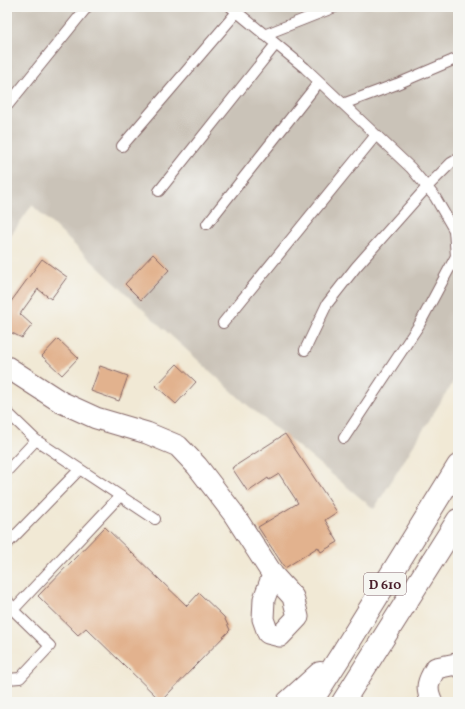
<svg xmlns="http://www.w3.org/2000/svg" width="465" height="709" viewBox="0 0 465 709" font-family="Vollkorn,serif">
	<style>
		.industrial { fill: #cac3b8 }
		.building { fill: #e2b28e }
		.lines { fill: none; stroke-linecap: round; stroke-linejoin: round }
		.service-casing { stroke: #846666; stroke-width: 12 }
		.minor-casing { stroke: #846666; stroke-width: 23 }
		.trunk-casing { stroke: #846666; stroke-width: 24 }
		.service { stroke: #fff; stroke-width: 10 }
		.minor { stroke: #fff; stroke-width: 21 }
		.trunk { stroke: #fff; stroke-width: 22 }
		.labels { text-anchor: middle; stroke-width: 3; stroke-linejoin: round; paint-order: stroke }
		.shield { fill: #f6f6f2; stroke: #7e6067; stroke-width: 1 }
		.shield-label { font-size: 13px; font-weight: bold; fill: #4a1f2b }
	</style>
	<rect width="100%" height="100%" fill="#f6f6f2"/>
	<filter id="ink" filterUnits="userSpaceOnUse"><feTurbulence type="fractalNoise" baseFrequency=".025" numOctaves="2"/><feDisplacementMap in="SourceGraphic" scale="8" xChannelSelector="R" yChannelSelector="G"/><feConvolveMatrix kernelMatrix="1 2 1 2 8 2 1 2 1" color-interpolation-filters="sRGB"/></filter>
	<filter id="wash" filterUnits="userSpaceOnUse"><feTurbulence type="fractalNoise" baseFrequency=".012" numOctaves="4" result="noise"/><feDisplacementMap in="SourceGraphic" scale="16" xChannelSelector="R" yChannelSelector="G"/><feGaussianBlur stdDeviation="0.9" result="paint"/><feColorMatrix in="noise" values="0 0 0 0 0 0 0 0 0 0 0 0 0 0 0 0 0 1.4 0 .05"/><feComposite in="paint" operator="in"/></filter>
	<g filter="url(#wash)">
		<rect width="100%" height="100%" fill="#f1e9d5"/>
		<path class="industrial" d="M7,7h451v367l-84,135 -129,-106 -78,-71 -135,-127 -25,36z"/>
		<g id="blocks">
			<path class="building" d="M153,254l16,16 -28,30 -16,-16z
				M42,259l25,18 -16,22 -13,-10 -18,25 12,11 -10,13 -14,-7 -1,2v-33l3,3z
				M58,339l20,19 -16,17 -20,-19z
				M177,364l19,18 -20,22 -20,-18z
				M100,366l28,10 -9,25 -28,-10z
				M285,434l52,78 -12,8 13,22 -17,10 -3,-5 -33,21 -27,-41 40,-24 -19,-29 -10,6 -1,-2 -20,14 -16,-24z
				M105,527l82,79 12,-13 25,24 6,13 -69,71 -75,-73 -8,7 -40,-39z"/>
		</g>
	</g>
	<g filter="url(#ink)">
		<use href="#blocks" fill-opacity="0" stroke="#846666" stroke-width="1"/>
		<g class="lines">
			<defs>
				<path id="service" d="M231,7l74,61 106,100 24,29 19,33 2,26 -37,69 -75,113
					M264,35l71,-28
					M343,104l54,-20 61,-26
					M7,106l80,-99
					M122,146l115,-134
					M159,191l117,-147
					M207,224l112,-142
					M223,323l153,-188
					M305,350l22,-46 29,-37 71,-80 24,-24 7,-4
					M7,412l29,28 119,79
					M7,471l29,-31
					M7,544l73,-75
					M7,599l6,11 37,36 -30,32 -13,1
					M13,610l107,-114"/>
				<path id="minor" d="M7,367l54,35 35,16 51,15 31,13 19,20 36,47 40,62 20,22 5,20 -18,19 -12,-3 -5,-14 1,-20 9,-24
					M432,702c-7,-15 -4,-21 4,-34l20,-4 2,2"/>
				<path id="trunk" d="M288,702l32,-29
					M311,702l32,-50 115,-186
					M343,702l115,-182"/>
			</defs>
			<use href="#service" class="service-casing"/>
			<use href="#minor" class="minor-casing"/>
			<use href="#trunk" class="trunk-casing"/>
			<use href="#service" class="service"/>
			<use href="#minor" class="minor"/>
			<use href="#trunk" class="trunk"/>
		</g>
	</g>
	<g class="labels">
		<rect class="shield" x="364" y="573" width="42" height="22" rx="3"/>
		<g class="shield-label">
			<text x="385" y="589">D 610</text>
		</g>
	</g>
	<rect width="465" height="709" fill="none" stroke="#f6f6f2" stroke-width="24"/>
</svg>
